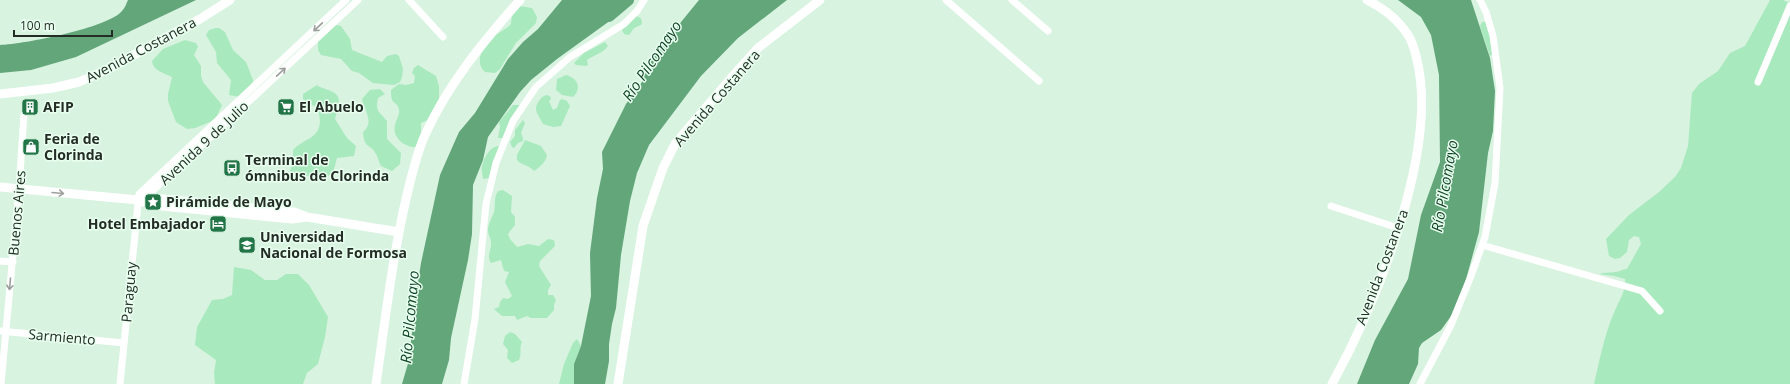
<svg xmlns="http://www.w3.org/2000/svg" width="1790" height="384" viewBox="0 0 1790 384" font-family="'Open Sans',sans-serif">
	<style>
		.green { fill: #a9e9be }
		.water { fill: #62a67a }
		.lines { fill: none; stroke-linecap: round; stroke-linejoin: round }
		.river { stroke: #62a67a; stroke-width: 12 }
		.minor { stroke: #fff; stroke-width: 7 }
		.tertiary { stroke: #fff; stroke-width: 9 }
		.oneway { stroke: #9ca09d }
		.labels { text-anchor: middle; stroke-width: 3; stroke-linejoin: round; paint-order: stroke }
		.street-label { font-size: 14px; fill: #232d26; stroke: #e9ffef }
		.poi-label { font-size: 14px; font-weight: bold; fill: #232d26; stroke: #e9ffef; text-anchor: start }
		.water-label { font-size: 15px; font-style: italic; fill: #104527; stroke: #e9ffef }
	</style>
	<rect width="100%" height="100%" fill="#d8f3e0"/>
	<path class="green" d="M1770,0h13l6,3 1,-2v383h-196c6,-26 11,-53 23,-78 4,-8 9,-17 8,-27l-11,-3 -15,-2c5,-2 10,-1 16,-2 5,0 7,-3 12,-3l14,-25 -2,-7 -5,-1 -5,4 -2,12 -7,6 -5,1 -6,-3 -3,-17 23,-24 30,-23 16,-15 6,-9 7,-22 4,-53 7,-9 19,-13 12,-18 15,-7z
		M519,6l13,2 5,9 -1,6 -20,20 -16,26 -5,4 -10,-1c-12,-10 -1,-27 8,-35 6,-5 13,-7 18,-13l1,-10z
		M636,16l5,2 1,5 -1,2 -7,3 -5,7 -5,-1 -2,-4c2,-3 4,-3 6,-6 3,-3 4,-6 8,-8z
		M1482,22h6l5,32 -3,2 -10,-30z
		M332,24l9,2 9,13 2,11 30,12 5,-6 9,-2 3,2 4,13 -1,8 -2,5 -6,3 -21,-2 -14,-10 -7,-2 -11,-12 -20,-4 -3,-5v-10z
		M216,28h3l6,4 8,18 13,12 7,18v2l-13,15 -11,-2 2,-15 -14,-17 -1,-11 -10,-17 3,-5z
		M185,40l11,3 2,4 -4,8 7,11v10l2,6 19,23 -7,15 -20,8 -8,1 -11,-7 -8,-21v-7l4,-17c-8,-4 -19,-6 -20,-16l11,-12z
		M605,42l3,4c-5,7 -14,9 -21,14l1,5 -2,1 -10,-1 -2,-2 10,-10z
		M418,65l18,11 3,10v17l-9,16 -9,4c0,9 1,18 -6,24 -11,0 -23,-10 -20,-22 1,-5 5,-11 4,-15 0,-5 -5,-7 -7,-10 -1,-3 -1,-7 -1,-10l8,-6 7,1 8,-2 1,-7 -3,-3 2,-5z
		M566,75c12,3 16,13 7,22l-11,-2 -6,-5 1,-11z
		M317,85c3,3 7,3 11,5 17,5 10,17 7,29l12,19 9,8 -2,10 -17,2 -4,15 -5,3h-36l-2,-5 3,-10v-11c11,-12 27,-11 27,-30 -1,-5 -1,-9 -3,-13l-10,-4 -4,-4v-5z
		M380,89l5,5 -7,4c-3,14 1,13 9,23v18l14,14 -1,11 -8,7 -11,-5c-2,-4 -3,-8 -5,-12 -6,-11 -12,-5 -13,-22 12,-10 1,-22 -1,-33l8,-9z
		M547,95l3,1 1,3 -2,2 4,9 4,-2 3,-8 2,-1 5,2 3,5 -9,20 -8,1 -10,-3c-4,-9 -11,-14 -4,-23 3,-4 4,-5 8,-6z
		M513,105h6l2,2 -16,31h-7l2,-11 -1,-5z
		M523,120l2,3 -4,10 2,5v3l-5,2 -4,5 -2,-1 -2,-5 5,-6v-6z
		M525,140l16,6 6,9c-1,7 -7,12 -13,16 -6,-7 -12,-5 -17,-11v-5z
		M499,146l-10,32 -6,1c0,-3 -2,-9 -1,-13 2,-8 8,-20 17,-20z
		M503,190l9,6 -1,16 4,5v8l-7,9 2,5 7,8 11,-3 11,2 9,-7 6,1 1,6 -15,15 -1,5 12,19 -3,5v5h5l3,5 -2,5v5l-7,8h-16l-4,-2 -10,4 -2,-4h-13l-8,-7 5,-2 1,-5 3,-4 5,1 4,-3 -7,-14 4,-10 -5,-1 -3,-11 -10,3c-5,-8 1,-12 0,-21 0,-4 -3,-7 -3,-12 0,-6 4,-12 6,-18 2,-7 -1,-14 4,-21z
		M234,267l17,3 14,10h12l9,-6h12l11,11 19,32 -3,20 -7,27 -11,9 -4,11h-88l-1,-11 2,-13 -21,-15 2,-18 15,-27 11,-1 9,-4z
		M510,332l5,2 7,8c-3,6 0,11 -3,18l-7,3 -5,-5 1,-8 -5,-6 2,-8z
		M577,339l4,7 -7,18v20h-15l5,-20 9,-21z"/>
	<path class="water" d="M128,0h68l-120,57 -45,13 -31,3v-28c24,-1 108,-17 122,-34 3,-3 4,-7 6,-11z
		M562,0h67l-18,20 -54,39 -26,21 -11,12 -32,45 -5,23 -10,25 -1,49 -4,26 -17,78 -2,22 -7,24h-40l7,-24 7,-65 5,-32 19,-88 19,-43 16,-19 33,-54 15,-17 15,-13z
		M699,0h88l-49,38 -37,38 -52,69 -12,28 -7,28 -9,54 -5,53 -4,16 -3,20v17l-4,23h-31v-20l7,-18 10,-50 -1,-43 7,-55 6,-29 -1,-17 24,-48 16,-22 4,-17z
		M1398,0h73l19,58 5,33 -2,40 -5,22 -9,79 -17,62 -8,18 -13,18 -19,13 -3,5 -1,16 -9,20h-52l18,-44 33,-61 13,-64 19,-53 -1,-87 -8,-40 -10,-18z"/>
	<g class="lines">
		<path class="river" d="M609,16l19,-16"/>
		<path class="minor" d="M409,0l34,37
			M946,0l93,81
			M1012,0l36,31
			M1758,82l32,-76
			M141,199l6,-3 211,-196
			M1331,206l67,22
			M1482,245l160,46 18,20
			M0,261l13,1
			M0,331l124,12
			M1,384l18,-195 5,-75
			M120,384l19,-190 207,-194
			M464,384l11,-65 11,-115 10,-41 17,-42 23,-34 34,-30 54,-33 13,-13 7,-11
			M1420,384l31,-59 20,-49 14,-39 10,-54 5,-95 -7,-52 -7,-24 -6,-12"/>
		<path class="tertiary" d="M0,94l53,-6 26,-6 29,-13 92,-50 30,-19
			M0,187l138,13 14,5 140,14 15,-2
			M139,200l14,-2 141,14 13,5 92,15
			M376,384c9,-62 16,-124 30,-185 5,-21 10,-44 19,-64 23,-51 58,-93 95,-135
			M618,384l25,-158 20,-58 12,-24 57,-67 26,-29 62,-48
			M1332,384c44,-80 107,-233 85,-324 -2,-8 -4,-18 -9,-25 -10,-16 -25,-27 -41,-35"/>
	</g>
	<defs><path id="oneway-shaft" d="M-6 0H5M1.5-3L5.5 0L1.5 3" fill="none" stroke-width="1.6" stroke-linecap="round" stroke-linejoin="round"/></defs>
	<g class="oneway">
		<use href="#oneway-shaft" transform="translate(318 27) rotate(137)"/>
		<use href="#oneway-shaft" transform="translate(281 72) rotate(-43)"/>
		<use href="#oneway-shaft" transform="translate(58 193) rotate(5)"/>
		<use href="#oneway-shaft" transform="translate(10 284) rotate(95)"/>
	</g>
	<defs>
		<symbol id="building-square" viewBox="-11 -11 22 22"><rect x="-9" y="-9" width="18" height="18" rx="4" fill="#227547" stroke="#e9ffef"/><path d="M-4-6H4V6H1V3H-1V6H-4ZM-2.5-4.3h1.7v1.8h-1.7ZM.8-4.3h1.7v1.8H.8ZM-2.5-1h1.7V.8h-1.7ZM.8-1h1.7V.8H.8Z" fill="#fff"/></symbol>
		<symbol id="supermarket-square" viewBox="-11 -11 22 22"><rect x="-9" y="-9" width="18" height="18" rx="4" fill="#227547" stroke="#e9ffef"/><path d="M-6-5.5h2.5l.6 2H6L4.5 2H-2.5L-4.4-4H-6ZM-1.5 3.2a1.3 1.3 0 1 0 .1 0ZM3 3.2a1.3 1.3 0 1 0 .1 0Z" fill="#fff"/></symbol>
		<symbol id="shop-square" viewBox="-11 -11 22 22"><rect x="-9" y="-9" width="18" height="18" rx="4" fill="#227547" stroke="#e9ffef"/><path d="M-5-2.5h2.3a2.7 3.5 0 0 1 5.4 0H5L5.5 6h-11ZM-1.5-2.5h3a1.5 2.3 0 0 0-3 0Z" fill="#fff"/></symbol>
		<symbol id="bus-square" viewBox="-11 -11 22 22"><rect x="-9" y="-9" width="18" height="18" rx="4" fill="#227547" stroke="#e9ffef"/><path d="M-5-6H5V4H4V6H2V4H-2V6H-4V4H-5ZM-3.5-4V0h7V-4ZM-3.5 1.2v1.5H-2V1.2ZM2 1.2v1.5H3.5V1.2Z" fill="#fff"/></symbol>
		<symbol id="sight-square" viewBox="-11 -11 22 22"><rect x="-9" y="-9" width="18" height="18" rx="4" fill="#227547" stroke="#e9ffef"/><path d="M0-6L1.8-2.2L6-1.7L2.9 1.2L3.7 5.4L0 3.3L-3.7 5.4L-2.9 1.2L-6-1.7L-1.8-2.2Z" fill="#fff"/></symbol>
		<symbol id="hotel-square" viewBox="-11 -11 22 22"><rect x="-9" y="-9" width="18" height="18" rx="4" fill="#227547" stroke="#e9ffef"/><path d="M-6-4.5h1.5V1H6V5H4.5V3h-9V5H-6ZM-4 0a1.8 1.8 0 1 1 3.6 0ZM.5 0V-2.5h3Q6-2.5 6 0Z" fill="#fff"/></symbol>
		<symbol id="university-square" viewBox="-11 -11 22 22"><rect x="-9" y="-9" width="18" height="18" rx="4" fill="#227547" stroke="#e9ffef"/><path d="M0-5L7-2L0 1L-7-2ZM-4 1L0 2.5L4 1V4Q0 6-4 4Z" fill="#fff"/></symbol>
	</defs>
	<g fill-rule="evenodd">
		<use href="#building-square" x="20" y="97" width="20" height="20"/>
		<use href="#supermarket-square" x="276" y="97" width="20" height="20"/>
		<use href="#shop-square" x="21" y="137" width="20" height="20"/>
		<use href="#bus-square" x="222" y="158" width="20" height="20"/>
		<use href="#sight-square" x="143" y="192" width="20" height="20"/>
		<use href="#hotel-square" x="208" y="214" width="20" height="20"/>
		<use href="#university-square" x="237" y="235" width="20" height="20"/>
	</g>
	<g class="labels">
		<g class="street-label">
			<text transform="translate(141 50) rotate(-28)" y="5">Avenida Costanera</text>
			<text transform="translate(717 98) rotate(-49)" y="5">Avenida Costanera</text>
			<text transform="translate(204 143) rotate(-43)" y="5">Avenida 9 de Julio</text>
			<text transform="translate(17 213) rotate(-85)" y="5">Buenos Aires</text>
			<text transform="translate(1382 267) rotate(-69)" y="5">Avenida Costanera</text>
			<text transform="translate(129 292) rotate(-85)" y="5">Paraguay</text>
			<text transform="translate(62 337) rotate(5)" y="5">Sarmiento</text>
		</g>
		<g class="poi-label">
			<text x="43" y="112">AFIP</text>
			<text x="299" y="112">El Abuelo</text>
			<text x="44" y="144">Feria de<tspan x="44" dy="16">Clorinda</tspan></text>
			<text x="245" y="165">Terminal de<tspan x="245" dy="16">ómnibus de Clorinda</tspan></text>
			<text x="166" y="207">Pirámide de Mayo</text>
			<text x="205" y="229" text-anchor="end">Hotel Embajador</text>
			<text x="260" y="242">Universidad<tspan x="260" dy="16">Nacional de Formosa</tspan></text>
		</g>
		<g class="water-label">
			<text transform="translate(652 61) rotate(-56)" y="5">Río Pilcomayo</text>
			<text transform="translate(1445 186) rotate(-80)" y="5">Río Pilcomayo</text>
			<text transform="translate(410 317) rotate(-85)" y="5">Río Pilcomayo</text>
		</g>
	</g>
	<path d="M14 30v6h98v-6" fill="none" stroke="#232d26" stroke-width="2"/>
	<text x="20" y="30" font-size="12" fill="#232d26" stroke="#e9ffef" stroke-width="3" paint-order="stroke">100 m</text>
</svg>
